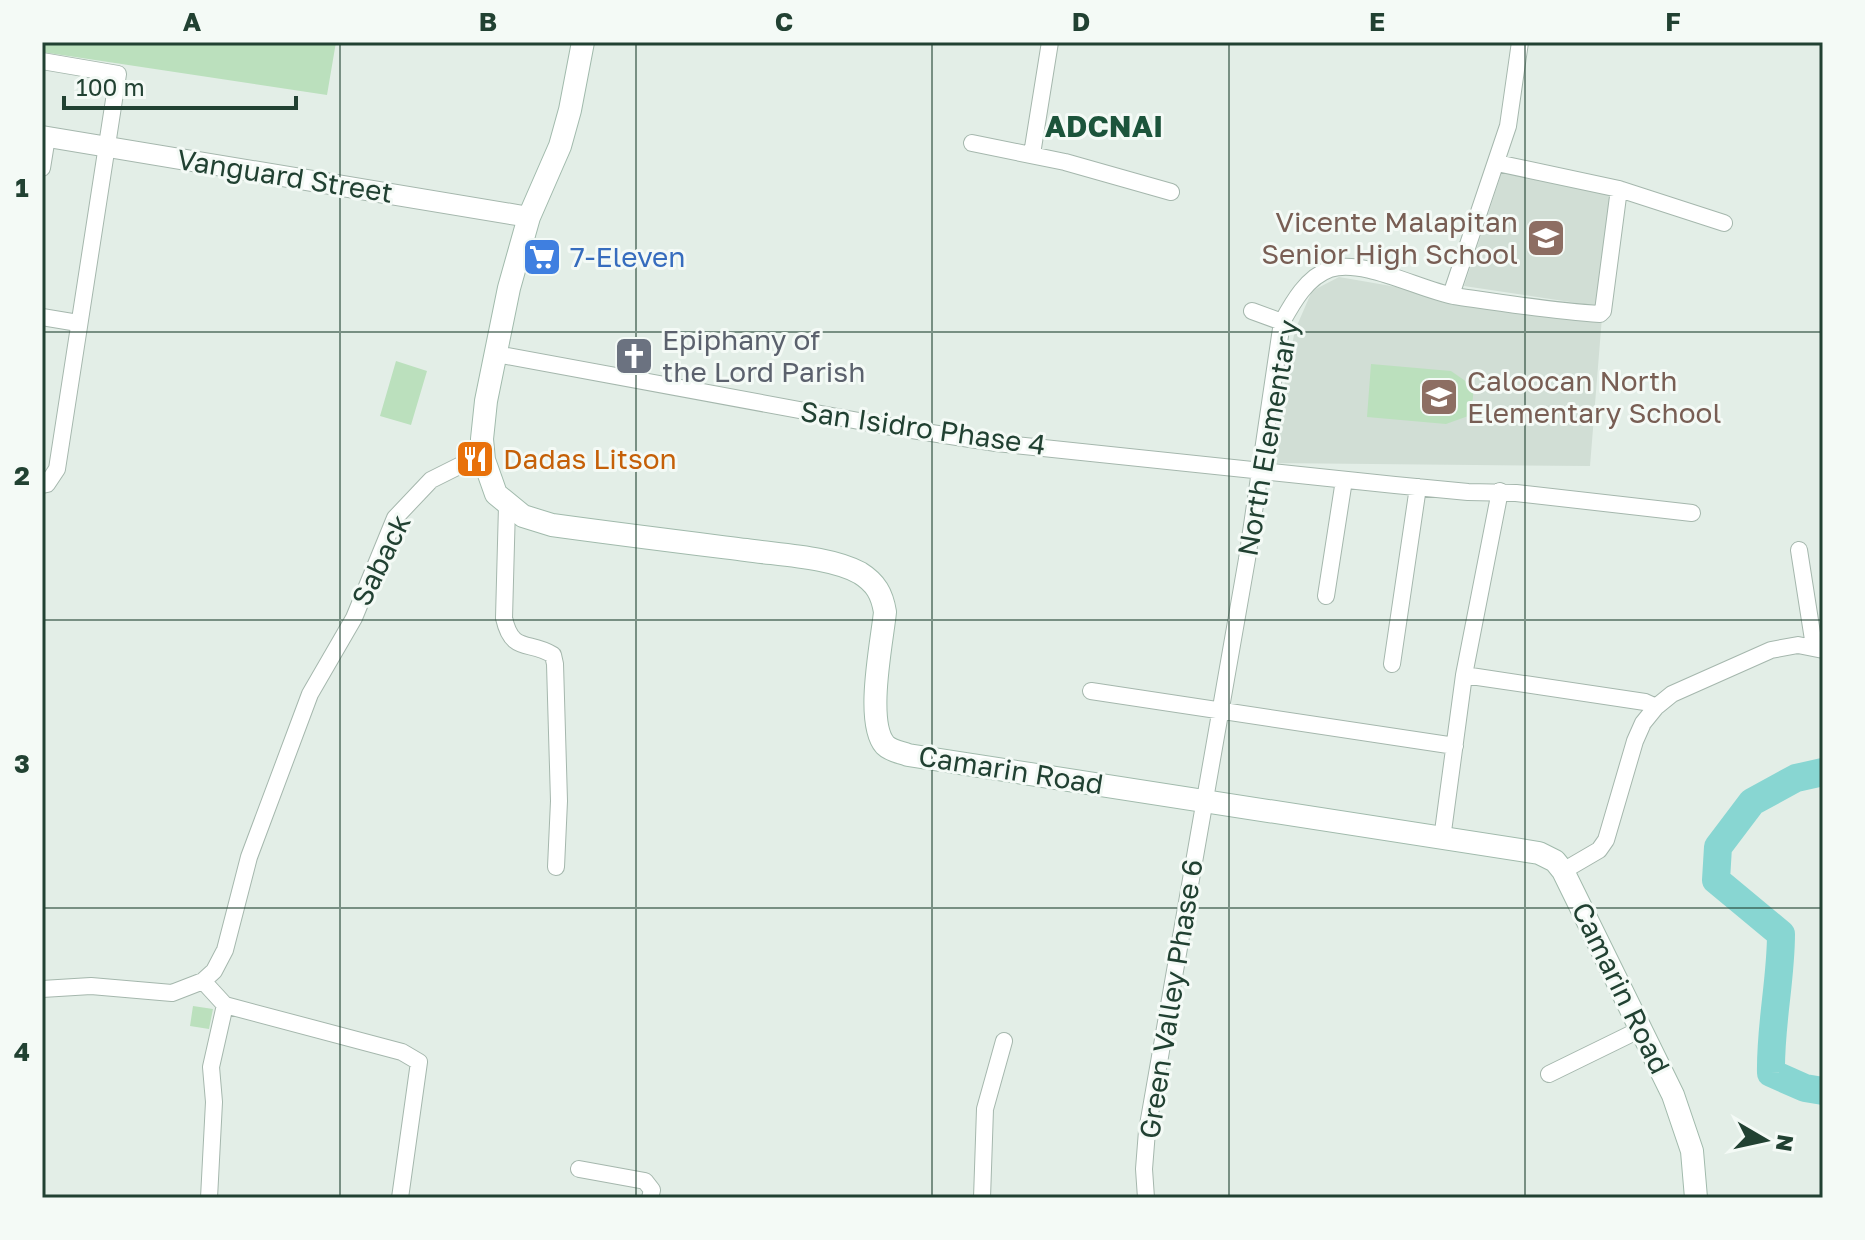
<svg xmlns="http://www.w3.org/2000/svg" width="1865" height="1240" viewBox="0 0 1865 1240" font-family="'Golos Text',sans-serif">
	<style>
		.built { fill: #d1ded5 }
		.green { fill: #bbe0bd }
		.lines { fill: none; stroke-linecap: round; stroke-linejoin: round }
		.river { stroke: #88d6d2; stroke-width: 28 }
		.minor-casing { stroke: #a5b7ad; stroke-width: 18 }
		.tertiary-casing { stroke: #a5b7ad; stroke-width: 22 }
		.secondary-casing { stroke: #a1baac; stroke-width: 24 }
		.minor { stroke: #fff; stroke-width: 16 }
		.tertiary { stroke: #fff; stroke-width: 20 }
		.secondary { stroke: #fff; stroke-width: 22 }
		.grid { fill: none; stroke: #214132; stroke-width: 2; stroke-opacity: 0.55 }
		.labels { text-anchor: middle; stroke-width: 6; stroke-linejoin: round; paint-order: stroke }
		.street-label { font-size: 28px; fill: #214132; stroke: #f4faf6 }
		.education-label { font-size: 28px; fill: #785e54; stroke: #f4faf6; text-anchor: end }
		.shop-label { font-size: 28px; fill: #366cbe; stroke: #f4faf6; text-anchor: start }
		.worship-label { font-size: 28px; fill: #5b616d; stroke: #f4faf6; text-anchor: start }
		.food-label { font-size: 28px; fill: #c56008; stroke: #f4faf6; text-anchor: start }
		.neighbourhood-label { font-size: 30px; font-weight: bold; fill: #1c543b; stroke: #f4faf6 }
		.neatline { fill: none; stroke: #214132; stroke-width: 3 }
		.grid-label { font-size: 26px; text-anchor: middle; font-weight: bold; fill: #214132 }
	</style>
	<rect width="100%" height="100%" fill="#e3eee7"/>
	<path class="built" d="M1502,172l116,18 -15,117 -139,-21z
		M1339,277l127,22 136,18 -12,149 -321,-3 26,-133 17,-39z"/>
	<path class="green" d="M42,42h294l-9,53 -285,-43z
		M396,361l31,10 -16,54 -31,-9z
		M1371,364l80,7 23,16 -3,28 -25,9 -79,-7z
		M193,1006l20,3 -4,20 -19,-3z"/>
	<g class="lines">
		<path class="river" d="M1823,772l-27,6 -44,24 -34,45 -2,33 65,54c0,46 -11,92 -10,139l34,15 18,3"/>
		<defs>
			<path id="minor" d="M42,61l76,13 -61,395 -10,15 -5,1
				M972,143l93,19 106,30
				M1032,154l18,-112
				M1497,163l122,26 105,34
				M42,168l5,-31
				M1451,295l57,-169 12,-84
				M1252,311l30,11
				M42,317l36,6
				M496,354l390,72 110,17 399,42 73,7 48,1 176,20
				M507,506l-3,112c8,36 25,22 49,37l2,9 4,137 -3,66
				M1799,550l15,96
				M1326,596l18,-116
				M1392,664l26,-177
				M1464,675l181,27 11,5
				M1091,691l364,55
				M1442,839l22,-164 36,-184
				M1563,871l36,-21 7,-10 29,-99 8,-18 13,-16 16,-13 99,-44 27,-5 25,5
				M203,981l22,24 -14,62 3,35 -5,96
				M42,989l49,-3 81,7 31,-12 11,-10 11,-21 24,-93 61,-163 44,-76 41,-100 36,-38 30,-15 23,-5
				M225,1005l177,47 17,10 -19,136
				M1549,1074l92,-45
				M579,1169l66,12 7,9 -2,8
				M982,1198l3,-89 19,-68
				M1146,1198l-2,-29 3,-38 100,-572 35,-237c11,-20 25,-45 48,-53 33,-11 90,21 124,27 48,7 98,15 146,18l3,-3 16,-122"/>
			<path id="tertiary" d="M42,136l487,81"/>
			<path id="secondary" d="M583,42l-13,68 -10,36 -31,71 -20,71 -23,113 -4,38 2,21 12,34 27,22 29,9c65,9 130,17 194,25 34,5 85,7 114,23 16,10 22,21 25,39 -3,30 -20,110 0,133 6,6 15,7 23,10l631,98 16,8 8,10 110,224 19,56 4,47"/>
		</defs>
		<use href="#minor" class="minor-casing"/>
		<use href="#tertiary" class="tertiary-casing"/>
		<use href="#secondary" class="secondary-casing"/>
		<use href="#minor" class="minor"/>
		<use href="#tertiary" class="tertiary"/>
		<use href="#secondary" class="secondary"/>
	</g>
	<path class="grid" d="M340,42v1156M636,42v1156M932,42v1156M1229,42v1156M1525,42v1156M42,332h1781M42,620h1781M42,908h1781"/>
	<defs>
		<symbol id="school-square" viewBox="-11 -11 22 22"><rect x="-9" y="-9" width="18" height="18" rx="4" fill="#8d6e63" stroke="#f4faf6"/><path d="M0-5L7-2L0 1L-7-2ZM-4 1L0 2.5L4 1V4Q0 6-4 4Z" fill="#fff"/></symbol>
		<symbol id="supermarket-square" viewBox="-11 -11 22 22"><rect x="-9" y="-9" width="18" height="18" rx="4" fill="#3f7fe0" stroke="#f4faf6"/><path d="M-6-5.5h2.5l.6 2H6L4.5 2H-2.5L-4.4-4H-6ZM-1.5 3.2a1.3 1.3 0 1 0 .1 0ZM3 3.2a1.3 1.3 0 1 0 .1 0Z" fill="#fff"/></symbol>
		<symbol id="church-square" viewBox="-11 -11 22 22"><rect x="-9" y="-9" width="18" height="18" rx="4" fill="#6b7280" stroke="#f4faf6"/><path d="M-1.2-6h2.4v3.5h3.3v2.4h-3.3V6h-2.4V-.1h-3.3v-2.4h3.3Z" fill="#fff"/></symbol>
		<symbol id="restaurant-square" viewBox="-11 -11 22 22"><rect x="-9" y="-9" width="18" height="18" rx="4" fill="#e8710a" stroke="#f4faf6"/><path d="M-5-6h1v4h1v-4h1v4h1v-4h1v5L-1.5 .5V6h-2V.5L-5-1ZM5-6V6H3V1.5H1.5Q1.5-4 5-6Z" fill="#fff"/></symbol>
	</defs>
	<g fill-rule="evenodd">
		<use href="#school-square" x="1524" y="216" width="44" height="44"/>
		<use href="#supermarket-square" x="520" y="235" width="44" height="44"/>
		<use href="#church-square" x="612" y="334" width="44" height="44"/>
		<use href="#school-square" x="1417" y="375" width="44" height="44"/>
		<use href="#restaurant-square" x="453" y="437" width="44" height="44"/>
	</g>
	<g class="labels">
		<g class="street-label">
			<text transform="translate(285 176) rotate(9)" y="10">Vanguard Street</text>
			<text transform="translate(923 428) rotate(8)" y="10">San Isidro Phase 4</text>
			<text transform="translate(1268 438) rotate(-80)" y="10">North Elementary</text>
			<text transform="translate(381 560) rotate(-64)" y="10">Saback</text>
			<text transform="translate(1011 770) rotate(9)" y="10">Camarin Road</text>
			<text transform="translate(1621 988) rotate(64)" y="10">Camarin Road</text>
			<text transform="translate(1171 999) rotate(-81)" y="10">Green Valley Phase 6</text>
		</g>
		<g class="education-label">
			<text x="1518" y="232">Vicente Malapitan<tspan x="1518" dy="32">Senior High School</tspan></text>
			<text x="1467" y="391" text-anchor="start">Caloocan North<tspan x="1467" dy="32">Elementary School</tspan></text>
		</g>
		<g class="shop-label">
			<text x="570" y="267">7-Eleven</text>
		</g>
		<g class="worship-label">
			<text x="662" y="350">Epiphany of<tspan x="662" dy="32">the Lord Parish</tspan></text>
		</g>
		<g class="food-label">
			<text x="503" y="469">Dadas Litson</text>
		</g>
		<g class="neighbourhood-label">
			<text x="1104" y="137">ADCNAI</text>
		</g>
	</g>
	<rect width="1865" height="1240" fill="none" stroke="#f4faf6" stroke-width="88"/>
	<g transform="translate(1765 1140) rotate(99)" stroke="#f4faf6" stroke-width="6" paint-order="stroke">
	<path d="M0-6L14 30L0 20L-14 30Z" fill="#214132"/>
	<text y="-12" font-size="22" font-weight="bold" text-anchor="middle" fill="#214132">N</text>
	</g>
	<path d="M64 96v12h232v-12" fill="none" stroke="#214132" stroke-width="4"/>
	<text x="76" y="96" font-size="24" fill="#214132" stroke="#f4faf6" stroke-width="6" paint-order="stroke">100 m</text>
	<rect x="44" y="44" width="1777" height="1152" class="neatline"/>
	<g class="grid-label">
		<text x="192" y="31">A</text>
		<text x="488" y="31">B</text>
		<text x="784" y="31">C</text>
		<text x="1081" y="31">D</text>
		<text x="1377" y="31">E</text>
		<text x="1673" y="31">F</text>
		<text x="22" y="197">1</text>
		<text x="22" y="485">2</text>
		<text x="22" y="773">3</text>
		<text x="22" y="1061">4</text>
	</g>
</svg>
